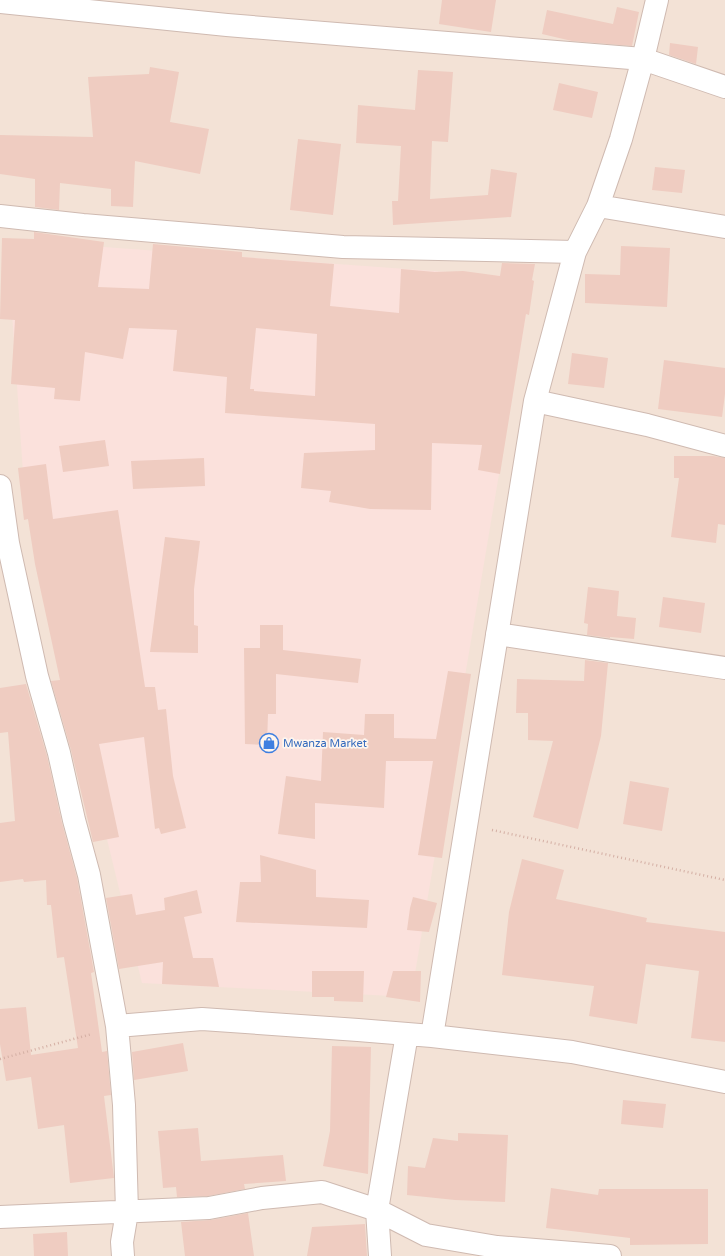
<svg xmlns="http://www.w3.org/2000/svg" width="725" height="1256" viewBox="0 0 725 1256" font-family="'Varela Round',sans-serif">
	<style>
		.residential { fill: #f3e2d6 }
		.commercial { fill: #fbe1dc }
		.building { fill: #efccc1; fill-rule: evenodd }
		.lines { fill: none; stroke-linecap: round; stroke-linejoin: round }
		.minor-casing { stroke: #cfbab1; stroke-width: 24 }
		.path { stroke: #d4afa4; stroke-width: 2.5; stroke-dasharray: 1 3; stroke-linecap: butt }
		.minor { stroke: #fff; stroke-width: 22 }
		.labels { text-anchor: middle; stroke-width: 3.5; stroke-linejoin: round; paint-order: stroke }
		.shop-label { font-size: 11px; fill: #366cbe; stroke: #fef5ee; text-anchor: start }
	</style>
	<rect width="100%" height="100%" fill="#fbf1e8"/>
	<path class="residential" d="M0,0h725v1256h-725z"/>
	<path class="commercial" d="M7,240l525,38 -121,719 -269,-14 -117,-481z"/>
	<path class="building" d="M442,0h54l-5,32 -52,-8z
		M617,7l22,5 -7,34 -60,-5 -30,-7 5,-24 66,14z
		M670,43l28,4 -2,17 -27,-9z
		M150,67l29,5 -9,50 39,7 -9,45 -65,-13 -2,46 -22,-1v-17l-51,-6 -1,27 -24,-3v-28l-35,-5v-39l93,2 -5,-60 61,-3z
		M418,70l35,2 -5,70 -16,-1 -2,58 58,-4 3,-26 26,4 -6,44 -118,8 -1,-24h6l3,-55 -45,-3 2,-38 57,5z
		M559,83l39,9 -6,26 -39,-8z
		M298,139l43,5 -8,71 -43,-5z
		M655,167l30,3 -3,23 -30,-3z
		M34,232l70,10 -6,45 51,2 4,-45 89,8v5l92,7 -4,42 69,7 2,-44 34,3 28,-1 37,5 2,-13 33,1 -3,16 2,1 -5,34 -3,-1 -26,160 -22,-4 4,-25 -50,-2 -1,67 -61,-1 -41,-7 2,-11 -30,-3 3,-35 71,-3v-26l-150,-11 2,-36 -54,-6 4,-41 -48,-2 -6,31 -38,-7 -5,49 -26,-2 1,-11 -44,-4 4,-64 -15,-1 2,-81 32,1zM256,328l61,6 -2,62 -61,-5v-2h-4z
		M621,246l49,2 -3,59 -82,-4v-29l35,1z
		M572,353l36,5 -4,30 -36,-4z
		M664,360l61,8v26l-3,23 -64,-8z
		M105,440l4,26 -46,6 -4,-26z
		M674,456h39l12,2v67l-7,-1 -2,19 -45,-6 8,-59h-5z
		M204,458l1,28 -72,3 -2,-28z
		M46,464l7,55 65,-9 27,177h10l3,23 8,-1 7,67 13,52 -25,6 -2,-6 -4,1 -11,-92 -45,7 20,93 -26,5 -22,-92 -20,-69 9,-1 -25,-116 -7,-45 -4,1 -6,-52z
		M165,537l35,4 -6,48v36l4,1v27l-48,-1z
		M588,587l31,4 -2,25 19,2 -2,21 -24,-2v1l-23,-3 1,-11 -4,-1z
		M663,597l42,6 -4,30 -42,-6z
		M260,625h23v25l78,9 -3,24 -82,-9v40h-8l-1,31 -22,-1 -1,-96h16z
		M585,660l23,3 -7,73 -23,93 -45,-12 20,-76 -25,-1v-27h-12l1,-34 67,2z
		M448,671l23,3 -29,184 -24,-3 15,-94h-47l-2,47 -69,-5v36l-37,-5 8,-58 35,5 2,-49 41,3 1,-21h29v24l42,1z
		M26,684l21,72 15,67 15,55 17,94 -3,1 11,79 5,-1 4,44 -7,1 10,82 -44,5 -6,-58 -26,4 -7,-52 -25,4 -6,-37v-35l26,-2 5,48 47,-7 -14,-91 -7,1 -6,-53h-4l-1,-25 -22,2 -1,-3 -23,3v-59l15,-2 -7,-89 -8,1v-45z
		M630,781l39,7 -7,43 -39,-7z
		M260,855l56,15v27l53,3 -2,28 -131,-6 4,-40h21z
		M522,859l42,11 -8,29 91,19 -1,4 79,10v110l-34,-4 8,-67 -53,-7 -9,60 -48,-8 5,-30 -92,-11 7,-63z
		M197,890l5,23 -18,4 9,41h20l6,29 -57,-3 1,-22 -44,7 -13,-71 26,-4 4,21 29,-5 -1,-12z
		M413,897l24,6 -8,29 -22,-2 3,-22z
		M312,971h52l-1,31 -29,-1v-4h-22z
		M393,971h28l-1,31 -34,-5z
		M183,1043l5,28 -54,9 -2,-28z
		M332,1046l39,1 -3,127 -45,-8 7,-35z
		M623,1100l43,4 -3,24 -42,-4z
		M198,1128l3,33 82,-6 3,26 -42,3 1,5 -37,7 -31,1 -1,-10 -13,1 -5,-57z
		M458,1133l50,2 -3,67 -50,-2 -48,-5 1,-29 17,2 8,-30 25,3z
		M551,1188l47,7 1,-6h109v55l-78,1v-7l-84,-10z
		M248,1213l6,43h-69l-4,-34 30,-2z
		M365,1224l2,32h-60l5,-29z
		M67,1232l1,24h-34l-1,-22z"/>
	<g class="lines">
		<defs>
			<path id="minor" d="M0,2l227,23 416,34 82,28
				M598,206l127,21
				M0,216l83,9 260,22 232,5 -40,149 -103,635
				M575,252l23,-46 23,-67 22,-80 14,-59
				M535,401l112,24 78,21
				M0,486l8,57 29,133 22,77 15,67 15,55 28,151 7,79 3,107 -5,30 1,14
				M497,634l228,34
				M117,1026l85,-7 156,11 74,6 140,16 153,30
				M0,1217l209,-9 53,-10 60,-6 55,18 49,25 71,12 113,9
				M380,1256l-3,-46 30,-176"/>
		</defs>
		<use href="#minor" class="minor-casing"/>
		<path class="path" d="M492,830l233,50
			M0,1059l92,-25"/>
		<use href="#minor" class="minor"/>
	</g>
	<defs>
		<symbol id="shop-ring" viewBox="-11 -11 22 22"><circle r="9.5" fill="#fef5ee" stroke="#3f7fe0" stroke-width="1.5"/><path d="M-5-2.5h2.3a2.7 3.5 0 0 1 5.4 0H5L5.5 6h-11ZM-1.5-2.5h3a1.5 2.3 0 0 0-3 0Z" fill="#3f7fe0"/></symbol>
	</defs>
	<g fill-rule="evenodd">
		<use href="#shop-ring" x="258" y="732" width="22" height="22"/>
	</g>
	<g class="labels">
		<g class="shop-label">
			<text x="283" y="747">Mwanza Market</text>
		</g>
	</g>
</svg>
